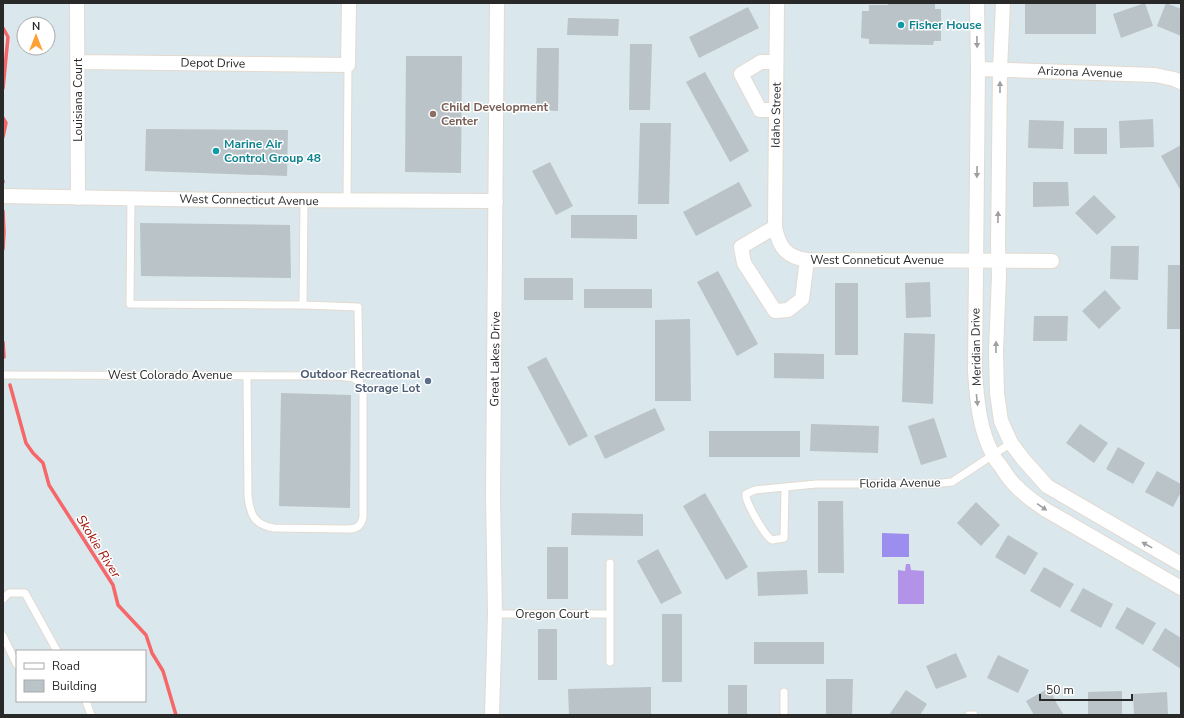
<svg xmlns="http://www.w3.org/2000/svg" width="1184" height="718" viewBox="0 0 1184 718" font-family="'Nunito Sans',sans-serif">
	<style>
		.green { fill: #b393e7 }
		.pitch { fill: #9c8eef }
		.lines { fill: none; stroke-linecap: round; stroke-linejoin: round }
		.stream { stroke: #f56769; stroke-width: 3.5 }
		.building { fill: #bac3c8 }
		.lane-casing { stroke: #e3dacf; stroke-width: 9 }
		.street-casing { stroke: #e3dacf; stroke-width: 16 }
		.lane { stroke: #fff; stroke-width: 7 }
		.street { stroke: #fff; stroke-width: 14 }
		.oneway { fill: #9f9f9f }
		.culture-dot { fill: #0f9aa8; stroke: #fff; stroke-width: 1.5 }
		.education-dot { fill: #8d6e63; stroke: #fff; stroke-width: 1.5 }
		.service-dot { fill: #5c6f8a; stroke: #fff; stroke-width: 1.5 }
		.labels { text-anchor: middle; stroke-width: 3; stroke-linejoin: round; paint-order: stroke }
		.culture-label { font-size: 12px; font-weight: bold; fill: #0d838f; stroke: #fff; text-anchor: start }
		.street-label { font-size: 12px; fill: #292929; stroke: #fff }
		.education-label { font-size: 12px; font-weight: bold; fill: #785e54; stroke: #fff; text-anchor: start }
		.service-label { font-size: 12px; font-weight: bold; fill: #4e5e75; stroke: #fff; text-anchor: end }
		.water-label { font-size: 13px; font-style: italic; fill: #a10f06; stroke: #fff }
	</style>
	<rect width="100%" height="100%" fill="#dae7ed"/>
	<path class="green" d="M906,564h4l1,6 13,1v33h-26v-34l7,1z"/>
	<path class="pitch" d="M882,533l27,1v23h-27z"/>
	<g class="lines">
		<path class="stream" d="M3,28l5,9 -5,51
			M3,118l3,5 -3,14
			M3,181v1
			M3,211l1,21 -1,17
			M3,342l1,15
			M10,385l16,58 7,10 10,10 6,22 64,100 5,20 28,30 6,18 11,18 13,44"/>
	</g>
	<path class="building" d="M888,3h47v6h6v32h-7l-1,4 -64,-1v-5l-8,-1 1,-27h7v-6h19z
		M1145,3l8,23 -32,12 -8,-24z
		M1166,3l15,6v27l-24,-10z
		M1025,4h71v30h-71z
		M748,7l11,21 -60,30 -10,-21z
		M568,18l51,1 -1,17 -51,-1z
		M630,44h22l-2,66h-21z
		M537,48h22l-1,63 -22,-1z
		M406,56h56l-1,117 -56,-1z
		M705,72l44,79 -19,11 -44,-80z
		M1153,119l1,28 -34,1 -1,-27z
		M1029,120l35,1 -1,28 -35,-1z
		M640,123h31l-2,81h-31z
		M1074,128h33v26h-33z
		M146,129l142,1 -1,46 -142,-5z
		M1181,145v46l-20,-35z
		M550,162l23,44 -17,9 -24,-44z
		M739,182l13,24 -56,30 -13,-24z
		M1033,182h35l1,24 -36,1z
		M1094,195l22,22 -19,18 -22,-22z
		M571,215h66v24l-66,-1z
		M140,223l150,2 1,53 -150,-2z
		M1111,246h28l-1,34 -28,-1z
		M1168,265h13v64h-14z
		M718,271l40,73 -21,12 -40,-74z
		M524,278h49v22h-49z
		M930,282l1,35 -25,1 -1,-35z
		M835,283h23v72h-23z
		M584,289h68v19h-68z
		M1105,290l16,18 -22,21 -17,-18z
		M1034,316h34l-1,25h-34z
		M690,319l1,82h-36v-81z
		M904,333l31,1 -2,70 -31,-2z
		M774,353l50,1v25l-50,-1z
		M546,357l42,79 -19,10 -42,-79z
		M281,393l70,2 -1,113 -71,-2z
		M655,408l10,22 -60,29 -11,-23z
		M934,418l13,39 -26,8 -13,-39z
		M811,424l68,2 -1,27 -68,-2z
		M1080,424l28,19 -14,20 -28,-20z
		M709,431h91v26h-91z
		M1118,447l27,16 -12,21 -27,-15z
		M1157,471l24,13v8l-8,15 -28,-15z
		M705,493l43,74 -22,13 -43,-74z
		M818,501h25l1,72h-26z
		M976,502l24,23 -19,21 -24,-23z
		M572,513l71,1v22l-72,-1z
		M1008,535l30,18 -13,22 -30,-18z
		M547,547h21v52h-21z
		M658,549l24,44 -21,11 -24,-43z
		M1044,567l30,17 -14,24 -30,-17z
		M807,570l1,24 -50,2 -1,-24z
		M1083,588l30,16 -12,24 -31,-17z
		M1127,607l29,16 -13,22 -28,-17z
		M662,614h20v68h-20z
		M1165,628l16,10v31l-29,-19z
		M538,629h19v51h-19z
		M754,642h70v22h-70z
		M956,653l11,24 -31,12 -10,-23z
		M998,655l31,15 -11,23 -31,-15z
		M826,679h27l-1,36h-26z
		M728,685h19v30h-19z
		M651,687v28h-82l-1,-26z
		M1049,688l8,16 7,11h-30l-8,-14z
		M906,690l21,14 -7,11h-31z
		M1122,691v24h-34v-23z
		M1167,692l1,23h-34l-1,-21z"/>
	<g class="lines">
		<defs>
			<path id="lane" d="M131,198l-1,106 173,1 1,-105
				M347,201l1,-136
				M303,305l55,2 1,74
				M3,375l335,1 15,2 6,3 4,12v124c-2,10 -7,12 -16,12l-73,-1c-20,-3 -24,-14 -26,-32l-1,-120
				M785,487l-30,3 -9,4c-1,8 19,42 26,46l12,-2 1,-51 31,-3h116l20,-2 59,-39
				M3,599l6,-6h16l32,58
				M495,614h115
				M3,636l14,29
				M610,662v-99
				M86,701l5,14
				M784,715v-23
				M969,715h5"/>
			<path id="street" d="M77,3l1,195
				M777,3l-2,224c4,20 11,30 32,33l245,1
				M977,3l1,66 -3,302c2,29 4,58 18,84 2,5 6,8 9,13 4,6 9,14 15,19 8,9 19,16 29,23l135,78
				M1003,3l-3,67 -2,175 1,30 -3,77 1,41 4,28 10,22 12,16 24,27 134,78
				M78,62l270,3 1,-62
				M978,69l177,6 19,4 7,3
				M776,110h-16l-19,-36 20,-12h15
				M3,196l220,4 273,1
				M775,227l-34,20 3,16 31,48 13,-1 14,-11 5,-39
				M492,715l3,-101 -2,-118 4,-493"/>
		</defs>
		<use href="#lane" class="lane-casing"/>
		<use href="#street" class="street-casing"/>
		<use href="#lane" class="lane"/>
		<use href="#street" class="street"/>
	</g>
	<defs><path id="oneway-solid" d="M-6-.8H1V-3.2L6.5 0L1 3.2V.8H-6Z"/></defs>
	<g class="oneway">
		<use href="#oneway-solid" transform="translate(977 42) rotate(89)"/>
		<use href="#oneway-solid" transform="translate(1000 87) rotate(-90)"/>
		<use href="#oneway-solid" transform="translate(977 172) rotate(91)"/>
		<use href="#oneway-solid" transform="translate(998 217) rotate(-89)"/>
		<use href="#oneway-solid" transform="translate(996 347) rotate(-89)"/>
		<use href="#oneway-solid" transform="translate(977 400) rotate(84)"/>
		<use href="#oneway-solid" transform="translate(1042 507) rotate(35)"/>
		<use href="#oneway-solid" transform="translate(1147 545) rotate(-151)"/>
	</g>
	<g class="culture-dot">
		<circle cx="901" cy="25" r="4"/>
		<circle cx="216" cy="151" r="4"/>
	</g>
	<circle class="education-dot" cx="433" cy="114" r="4"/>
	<circle class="service-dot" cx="428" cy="381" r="4"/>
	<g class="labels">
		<g class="culture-label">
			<text x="909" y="29">Fisher House</text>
			<text x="224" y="148">Marine Air<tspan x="224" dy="14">Control Group 48</tspan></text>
		</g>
		<g class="street-label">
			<text transform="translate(213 63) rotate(1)" y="4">Depot Drive</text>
			<text transform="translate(1080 72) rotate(2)" y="4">Arizona Avenue</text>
			<text transform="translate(78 100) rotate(-90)" y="4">Louisiana Court</text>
			<text transform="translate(776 115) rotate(-89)" y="4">Idaho Street</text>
			<text transform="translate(249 200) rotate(1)" y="4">West Connecticut Avenue</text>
			<text x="877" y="264">West Conneticut Avenue</text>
			<text transform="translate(976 347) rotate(-91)" y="4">Meridian Drive</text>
			<text transform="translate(495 359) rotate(-89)" y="4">Great Lakes Drive</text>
			<text x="170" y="379">West Colorado Avenue</text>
			<text transform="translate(900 483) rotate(-1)" y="4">Florida Avenue</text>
			<text x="552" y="618">Oregon Court</text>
		</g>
		<g class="education-label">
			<text x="441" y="111">Child Development<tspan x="441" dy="14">Center</tspan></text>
		</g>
		<g class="service-label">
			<text x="420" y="378">Outdoor Recreational<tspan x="420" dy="14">Storage Lot</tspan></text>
		</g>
		<g class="water-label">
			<text transform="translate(99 546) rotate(58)" y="5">Skokie River</text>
		</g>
	</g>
	<rect width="1184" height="718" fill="none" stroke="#292929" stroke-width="8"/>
	<rect x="16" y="650" width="130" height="52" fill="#ffffff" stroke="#a9a9a9"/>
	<rect x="24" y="663" width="20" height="6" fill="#ffffff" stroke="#a9a9a9"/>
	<text x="52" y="670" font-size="12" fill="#292929">Road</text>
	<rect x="24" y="680" width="20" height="12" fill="#bac3c8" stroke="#a9a9a9"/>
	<text x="52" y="690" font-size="12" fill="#292929">Building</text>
	<g transform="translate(36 36)"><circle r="19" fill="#ffffff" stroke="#a9a9a9"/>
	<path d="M0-3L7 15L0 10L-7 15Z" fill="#ffa035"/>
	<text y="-6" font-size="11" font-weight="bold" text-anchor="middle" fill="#292929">N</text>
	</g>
	<path d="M1040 694v6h92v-6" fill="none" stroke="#292929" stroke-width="2"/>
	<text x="1046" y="694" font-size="12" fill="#292929" stroke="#ffffff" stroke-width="3" paint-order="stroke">50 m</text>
</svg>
